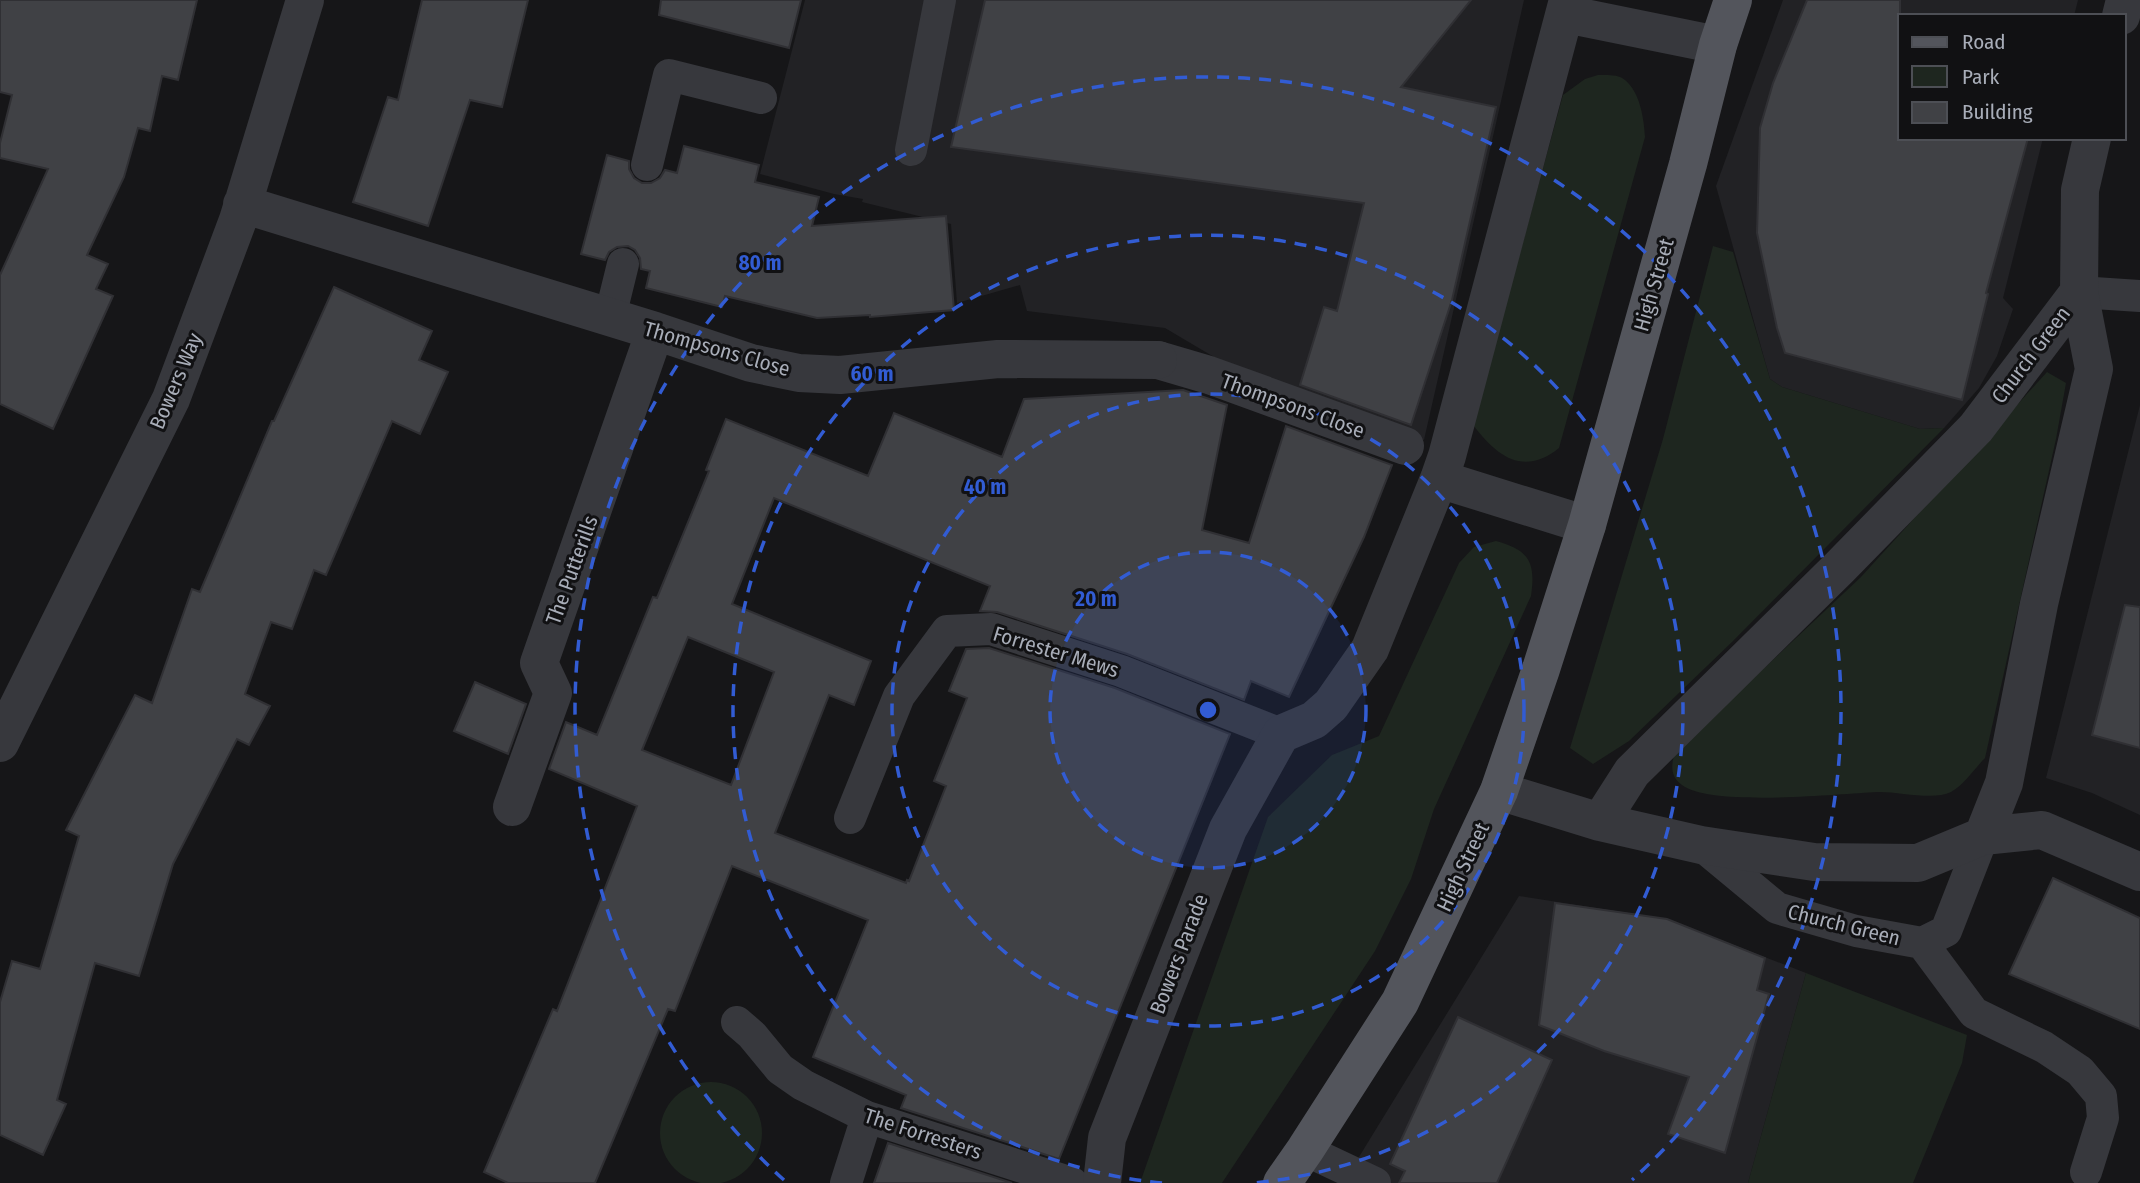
<svg xmlns="http://www.w3.org/2000/svg" width="2140" height="1183" viewBox="0 0 2140 1183" font-family="'Fira Sans Condensed',sans-serif">
	<style>
		.built { fill: #222225 }
		.green { fill: #1e261f }
		.building { fill: #404145; stroke: #303034; stroke-width: 2; fill-rule: evenodd }
		.lines { fill: none; stroke-linecap: round; stroke-linejoin: round }
		.service { stroke: #37383d; stroke-width: 32 }
		.pedestrian { stroke: #37383d; stroke-width: 38 }
		.minor { stroke: #37383d; stroke-width: 38 }
		.primary { stroke: #53555c; stroke-width: 38 }
		.ring { fill: none; stroke: #325cd3; stroke-width: 3.5; stroke-dasharray: 12 9 }
		.labels { text-anchor: middle; stroke-width: 6; stroke-linejoin: round; paint-order: stroke }
		.street-label { font-size: 21px; fill: #a8adb8; stroke: #111113 }
		.centre { fill: #325cd3; stroke: #111113; stroke-width: 3.5 }
		.ring-label { font-size: 21px; text-anchor: middle; font-weight: bold; fill: #325cd3; stroke: #111113; stroke-width: 6; stroke-linejoin: round; paint-order: stroke }
	</style>
	<rect width="100%" height="100%" fill="#161618"/>
	<path class="built" d="M805,0h719l-100,440 -188,-70 -71,-42 -138,-17 -7,-26 -63,18 -6,-79 -89,-22 1,-3 -29,-5 -74,-20z
		M1783,0h295l-4,16h-174v122h143l-40,160 10,11 -16,47 -18,32 -35,40 -24,1 -138,-42 -12,-8 -54,-193z
		M2140,405v410l-48,-22 -46,-15z
		M1519,896l148,23 139,54 -58,210h-405z"/>
	<path class="green" d="M1598,75c9,0 20,-1 27,5 15,12 19,39 20,57l-86,311c-36,29 -62,8 -86,-23l90,-330 22,-16z
		M1713,246l20,6 37,127 12,8 138,42 24,-1 -212,214 -103,99 -36,23 -23,-16 93,-309z
		M2047,372l19,11 -10,56 -71,319c-10,10 -21,27 -34,34 -18,9 -54,-1 -74,0 -39,2 -167,15 -195,-7 -12,-9 -11,-20 -7,-33l186,-175z
		M1496,541c33,9 40,21 35,55l-97,213 -23,70 -36,72 -153,232h-82l128,-366 64,-62 47,-19 80,-173 15,-16z
		M1806,973l161,62 -5,28 -49,120h-165z
		M660 1133a51 51 0 1 1 102 0a51 51 0 1 1-102 0Z"/>
	<path class="building" d="M0,0h197l-19,80 -16,-4 -12,55 -12,-3 -14,49 -37,78 21,9 -12,25 17,7 -60,133 -53,-25v-129l48,-106 -48,-11v-15l12,-48 -12,-3z
		M422,0h106l-26,107 -32,-7 -42,126 -75,-24 35,-105 10,3z
		M661,0h140l-12,48 -130,-33z
		M985,0h486l-70,87 95,20 -44,193 -41,125 -111,-40 24,-78 13,4 27,-108 -413,-56z
		M1807,0h93v138h128l-42,155 2,1 -26,106 -177,-47 -8,-25 -20,-95 3,-105 13,-45z
		M684,146l75,19 -4,17 64,15 -7,29 134,-10 8,94 -84,7v-2l-53,3 -92,-22 -3,11 -76,-19 4,-17 -9,-2 -1,-11 -5,-8 -7,-4 -11,1 -8,5 -4,8 -24,-6 26,-99 22,6v8l5,9 8,5h9l9,-5 5,-8 12,3z
		M334,287l98,44 -13,29 29,12 -28,62 -28,-13 -66,154 -12,-5 -22,59 -21,-7 -26,72 25,12 -21,39 -12,-6 -64,125 -34,112 -44,-13 -38,137 9,4 -23,51 -43,-20v-133l12,-41 28,8 39,-133 -13,-6 69,-135 17,8 40,-114 8,3 72,-171h2z
		M1183,390l44,15 -25,125 47,13 37,-117 106,39 -28,72 -75,160 -38,-16 -7,19 -117,-46 -130,-42 -17,-1 10,-25 -216,-88 -42,106 139,57 -17,44 -25,-10 -54,138 131,50 1,-3 2,1 37,-95 -12,-5 33,-83 -18,-7 17,-42 23,-1 126,40 115,46 -171,425 -158,-51 5,-13 -93,-38 55,-137 -136,-54 -57,145 -7,-2 -73,174h-87l-24,-11 69,-163 4,2 80,-205 -88,-37 17,-47 31,13 56,-138 4,1 52,-127 -3,-1 20,-51 142,57 26,-63 108,44 22,-58zM688,637l86,35 -43,113 -89,-35z
		M2125,605l15,2v141l-48,-13z
		M475,682l51,22 -18,50 -54,-23z
		M2053,878l87,40v111l-131,-55z
		M1555,903l112,16 98,39 -8,32 12,4 -44,159 -57,-19 21,-57 -85,-26 -65,-26z
		M1458,1017l94,43 -55,123h-98l6,-12 -15,-7z
		M888,1143l124,40h-138z"/>
	<g class="lines">
		<path class="service" d="M911,150l29,-150
			M647,165l22,-90 92,23
			M2079,292l61,4
			M610,317l13,-53
			M850,818l49,-122 48,-65 44,-2 130,42 160,63
			M1701,845l76,63 79,23 66,12 24,-12 37,-95
			M1922,943l52,70 70,34 36,24 21,25 2,22 -17,54
			M737,1022l15,13 28,34 23,16 64,32 205,66
			M1305,1150l70,33
			M846,1183l21,-66"/>
		<path class="pedestrian" d="M1158,360l51,15 196,71"/>
		<path class="minor" d="M1565,14l153,31
			M2121,16l4,-16
			M242,204l413,127 96,32 48,10 41,2 158,-16 160,1
			M1439,479l148,46
			M0,743l171,-344 67,-179 67,-220
			M1499,791l101,31 101,23 113,17 104,1 65,-27 59,-6 98,42
			M512,807l41,-114 -14,-30 116,-332
			M1600,822l32,-50 208,-205 136,-139 103,-136
			M1983,836l21,-53 35,-179 55,-235 -15,-77 1,-102 12,-52
			M1102,1183l5,-45 121,-309 53,-95 33,-14 17,-15 39,-56 69,-170 8,-23 121,-456"/>
		<path class="primary" d="M1282,1183l23,-33 95,-148 99,-211 42,-122 46,-144 101,-361 30,-119 15,-45"/>
	</g>
	<circle cx="1208" cy="710" r="158" fill="#325cd3" fill-opacity=".12"/>
	<g class="ring">
		<circle cx="1208" cy="710" r="158"/>
		<circle cx="1208" cy="710" r="316"/>
		<path d="M1162 1183A475 475 0 1 1 1254 1183"/>
		<path d="M784 1180A633 633 0 1 1 1632 1180"/>
	</g>
	<g class="labels">
		<g class="street-label">
			<text transform="translate(1654 285) rotate(-74)" y="7">High Street</text>
			<text transform="translate(717 349) rotate(16)" y="7">Thompsons Close</text>
			<text transform="translate(2031 355) rotate(-53)" y="7">Church Green</text>
			<text transform="translate(176 381) rotate(-67)" y="7">Bowers Way</text>
			<text transform="translate(1293 406) rotate(20)" y="7">Thompsons Close</text>
			<text transform="translate(572 570) rotate(-70)" y="7">The Putterills</text>
			<text transform="translate(1056 652) rotate(17)" y="7">Forrester Mews</text>
			<text transform="translate(1463 867) rotate(-65)" y="7">High Street</text>
			<text transform="translate(1844 925) rotate(14)" y="7">Church Green</text>
			<text transform="translate(1179 954) rotate(-69)" y="7">Bowers Parade</text>
			<text transform="translate(923 1134) rotate(18)" y="7">The Forresters</text>
		</g>
	</g>
	<circle cx="1208" cy="710" r="10" class="centre"/>
	<g class="ring-label">
		<text x="760" y="270">80 m</text>
		<text x="872" y="381">60 m</text>
		<text x="985" y="494">40 m</text>
		<text x="1096" y="606">20 m</text>
	</g>
	<rect x="1898" y="14" width="228" height="126" fill="#111113" stroke="#4d4f55" stroke-width="2"/>
	<rect x="1912" y="37" width="35" height="10" fill="#53555c" stroke="#4d4f55" stroke-width="2"/>
	<text x="1962" y="49" font-size="21" fill="#a8adb8">Road</text>
	<rect x="1912" y="66" width="35" height="21" fill="#1e261f" stroke="#4d4f55" stroke-width="2"/>
	<text x="1962" y="84" font-size="21" fill="#a8adb8">Park</text>
	<rect x="1912" y="102" width="35" height="21" fill="#404145" stroke="#4d4f55" stroke-width="2"/>
	<text x="1962" y="119" font-size="21" fill="#a8adb8">Building</text>
</svg>
